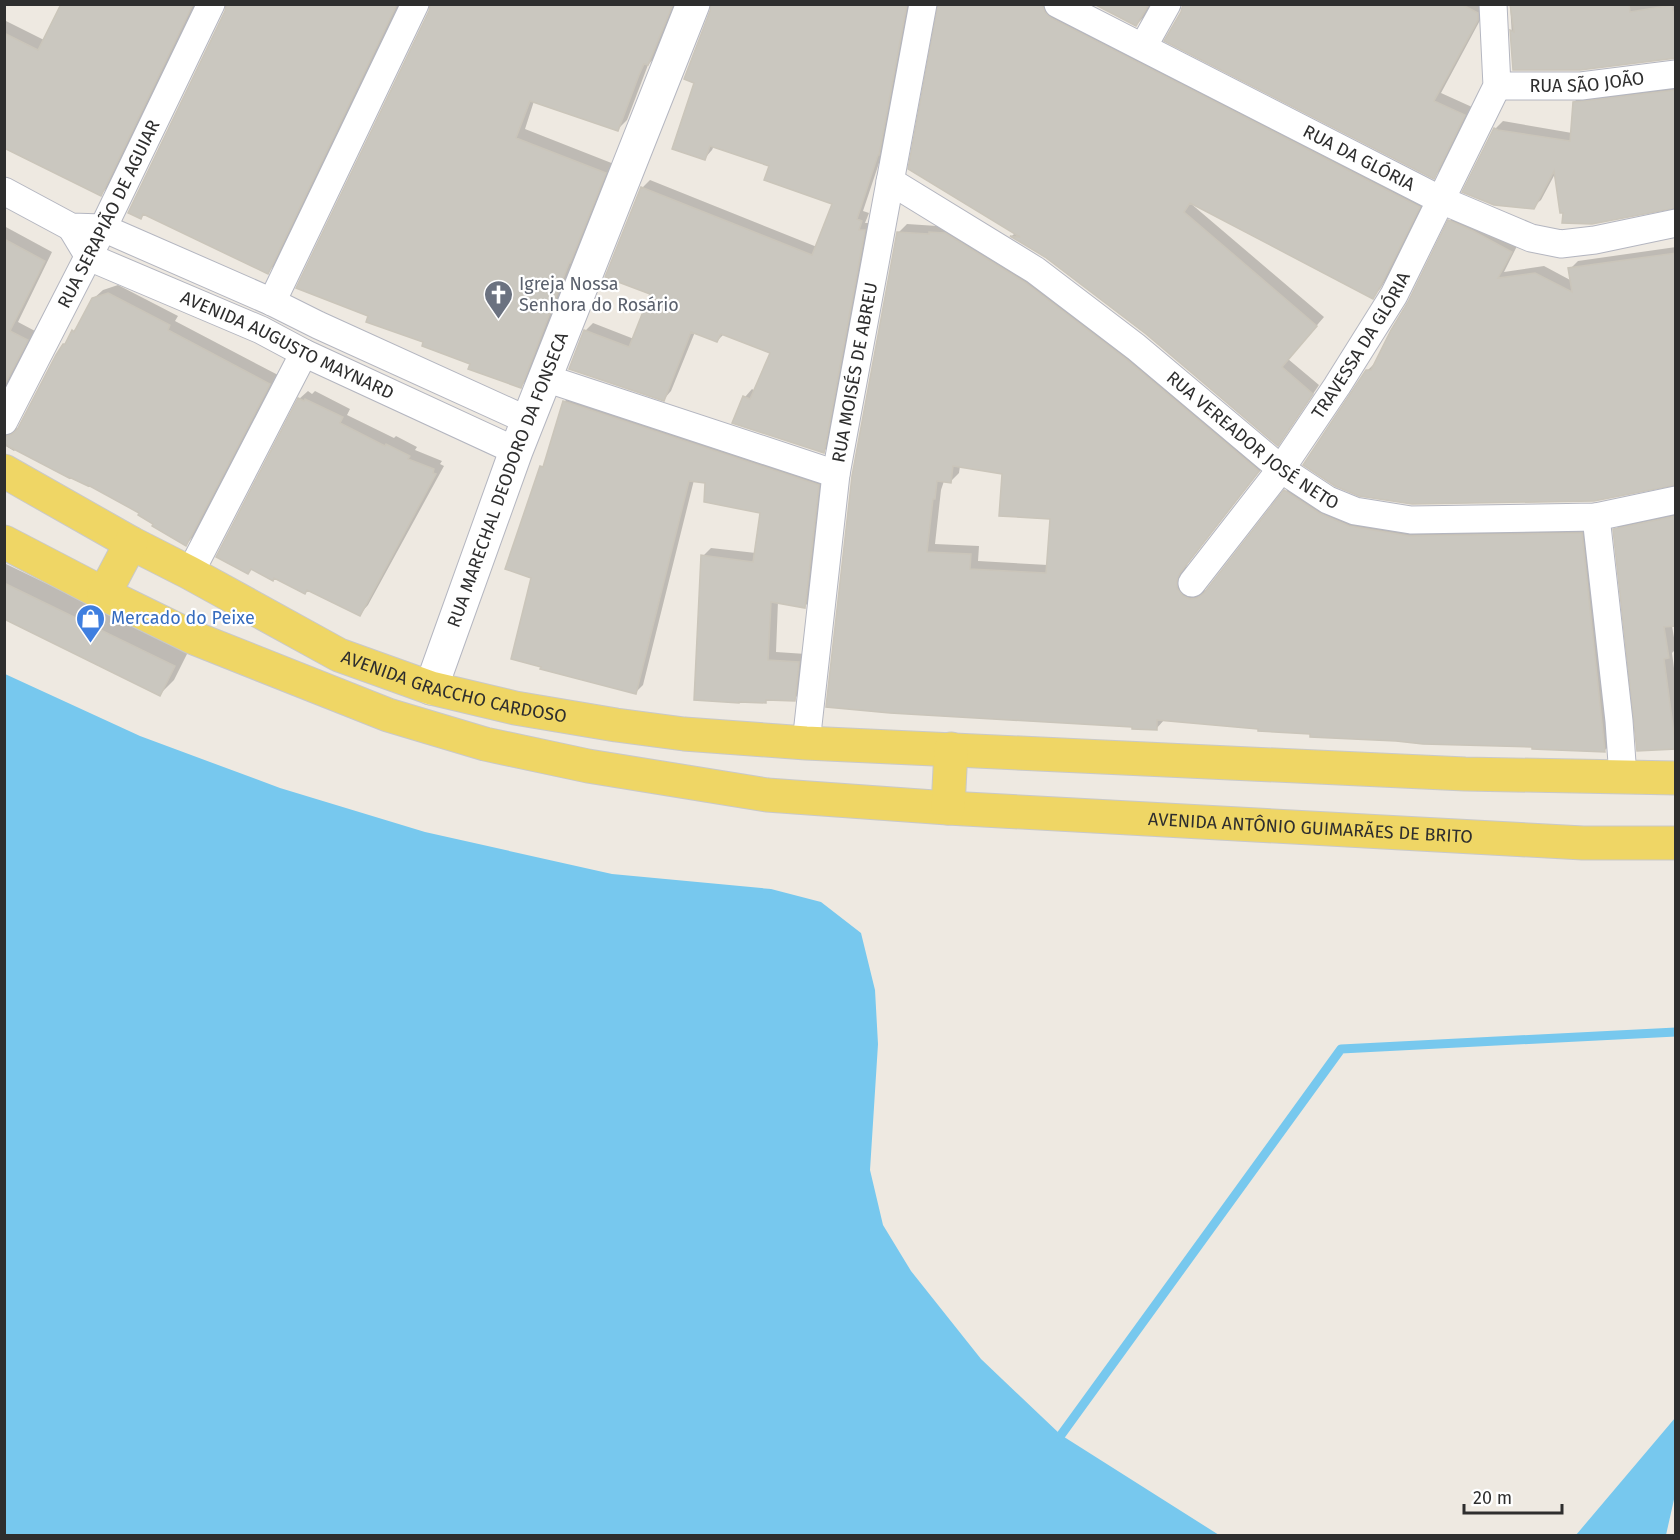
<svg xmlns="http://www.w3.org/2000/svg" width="1680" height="1540" viewBox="0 0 1680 1540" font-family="'Fira Sans',sans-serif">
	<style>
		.water { fill: #77c8ee }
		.shadow { fill: #0003; fill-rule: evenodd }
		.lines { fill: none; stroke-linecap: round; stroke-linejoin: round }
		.stream { stroke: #77c8ee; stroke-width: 9 }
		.building { fill: #cac7bf; stroke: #cac5ba; stroke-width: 1.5; fill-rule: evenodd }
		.street-casing { stroke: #b4b6c0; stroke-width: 29 }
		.secondary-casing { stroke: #b4b6c0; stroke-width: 35 }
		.primary-casing { stroke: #c9c9c9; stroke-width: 35 }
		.street { stroke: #fff; stroke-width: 27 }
		.secondary { stroke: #fff; stroke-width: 33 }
		.primary { stroke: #efd665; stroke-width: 33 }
		.labels { text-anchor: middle; stroke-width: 4.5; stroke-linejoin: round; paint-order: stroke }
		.street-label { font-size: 18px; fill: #2e2e2e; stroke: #fff }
		.worship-label { font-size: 18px; fill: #5b616d; stroke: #fff; text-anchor: start }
		.shop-label { font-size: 18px; fill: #366cbe; stroke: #fff; text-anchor: start }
	</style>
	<rect width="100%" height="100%" fill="#eee9e1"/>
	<path class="water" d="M5,674l135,62 140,52 145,44 187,42 159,15 50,13 40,31 14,57 3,54 -8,126 13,55 28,46 70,88 80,76 158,100h-1214z
		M1675,1418v77l-9,40h-90z"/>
	<path class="shadow" d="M69,4h128l-87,181 -9,9 -97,-47v-127l40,20z
		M228,4h173l-124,259 -9,9 -123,-59 -4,5 86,-207z
		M432,4h245l-20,51 -9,10 -21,55 -9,9 -84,-28 -9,28 89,35 -84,213 -9,9 -49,-23 -41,-352z
		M719,4h193l-28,144 -21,63 6,2 -4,10h7l-41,221 -8,8 -78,-55 7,-8 3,2 17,-39 -48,-18 -7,7 -22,-9 -24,59 -7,8 -93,-31 15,-38 7,-7 41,16 18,-45 -10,-106 8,-8 167,67 17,-44 -63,-38 -57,-19 -2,4 -7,8z
		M940,4h112l374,195 -39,79 -7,11 -7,8 -184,-96v1l135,115 -36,42 31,26 -34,51 -7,8 -132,-111 -101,-77 -33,-20 4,-4z
		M1097,4h54l-7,13 -8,8z
		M1184,4h301v7l-44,82 31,14 -31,62 -7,8 -252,-165z
		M1510,4h166v53l-162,12z
		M1676,84v122l-112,6 -8,-40 -15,28 -8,7 -38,-78 8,-8 69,12 2,-31 8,-7z
		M1457,213l61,31 -14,28 40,-6 28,15 -2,-12 8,-8 98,-14v236l-309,-112 8,-8 34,-60 41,-82z
		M907,224l30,2 2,-2 15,1 313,237 -79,101 -3,7v9l15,12 7,-1 79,-99 8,-8 34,22 262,20 23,217 -8,8 -72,-2v-2l-368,-27 -9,10 -22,-3 -306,-20 70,-473zM960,466l44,7 48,45 -4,47 -70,-4 1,-15 -44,-2 6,-54 3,-9 6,1 9,-9z
		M4,226l48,26 -34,70 17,9 -31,60z
		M118,285l60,31 -3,5 103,54 -83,160 -9,9 -45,-32 -53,-29 -72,-34 -2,2 -10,-6v-19l11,3 5,-2 53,-96 6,-5 14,-27 10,-9z
		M308,391l4,3 3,-3 35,18 -3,6 47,23 2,-2 21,11 -2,3 27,11 -2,3 4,2 -76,139 -8,9 -52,-26 -56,-20 -4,4 51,-173z
		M573,393l253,84 -13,121 -8,8 -27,-5 -2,51 30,2 -4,37 -8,8 -26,-1 -3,3 -62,-145 8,-8 45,5 6,-41 -55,-30 -13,-2 -51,205 -8,8 -102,-116 9,-110 5,-5 18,-61z
		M1676,511v114l-4,1 4,23 -4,4 4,30v64l-61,-217 8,-8z
		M4,563l184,89 -14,28 -14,14 -156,-77z"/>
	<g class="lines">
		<path class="stream" d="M1061,1435l280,-386 335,-17"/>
	</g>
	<path class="building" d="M61,4h132l-92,192 -97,-48v-115l34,17z
		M226,4h171l-129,270 -125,-60 -2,5 -13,-6 97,-202z
		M430,4h243l-25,61 -4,-1 -5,11 -21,56 -88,-30 -14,37 90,35 -36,90h-1l-48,125 -53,-19 2,-5 -48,-18 1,-4 -57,-20 2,-6 -72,-28 133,-277z
		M711,4h196l-28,151h-1l-21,64 5,2 -3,9h6l-41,223 -92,-30 11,-27 7,3 20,-46 -49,-19 -4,8 -26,-10 -27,69 -95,-32 15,-39 45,17 21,-53 -45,-17 36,-90 171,68 20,-51 -68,-24 5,-14 -59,-20 -5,14 -33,-11 22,-66 -10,-4 26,-68z
		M938,4h104l3,8 6,6 369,189 -40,80 -7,12 -183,-96 -6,9 133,114 -35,41 31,27 -35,52 -132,-112 -101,-77 -35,-21 10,1 -112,-68z
		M1094,4h55l-13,22z
		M1183,4h278l17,9v7l-44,81 31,14 -31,64 -270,-138 17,-29z
		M1510,4h119l1,8 42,-7 4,22v31l-96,12h-67l-3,-40 4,2z
		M1676,90v118l-84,16 -30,-1 1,-10h-3l-6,-42 -20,38 -40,-4 -32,-13 32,-64 4,2 72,11 3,-39z
		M1448,220l25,11 39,21 -14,26 37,-5 37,19 -4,-24 108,-15v232l-82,16 -182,3 -53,-8 -24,-10 -32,-21 63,-95h5l20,-40 17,-28z
		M897,232l32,2v-2l16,1 81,50 100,76 133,112 -79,102 -3,7v8l6,8 7,3 7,-1 7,-5 80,-103 35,23 30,13 60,10 173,-3 23,219 -73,-3v-2l-109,-3 -27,-3 -86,-4v-3l-52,-3v-2l-101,-9v10l-25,-1v-2l-242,-14 -64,-6 26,-231zM953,466l49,8 -3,42 51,3 -4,54 -76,-4 1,-15 -44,-2 6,-53h2l2,-18 14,2z
		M4,239l41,22 -35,70 18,9 -24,46z
		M108,293l62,32 -2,5 102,54 -84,162 -34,-20 1,-2 -15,-9 1,-2 -51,-28v1l-19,-9v1l-65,-34v-7l8,-3 6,-6 38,-73 7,-11h2l7,-14 2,2 18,-34z
		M298,398l6,3 1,-2 38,18 -3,6 45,23 1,-2 24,12 -2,3 26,10 -1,4 3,1 -76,142 -53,-26 -2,4 -31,-16 -1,3 -22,-12 -3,5 -32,-17z
		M563,401l256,84 -14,123 -34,-6 -3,58 31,2 -4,39 -29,-1v3l-27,-1v1l-45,-3 7,-145 52,7 7,-49 -56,-11 1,-19 -16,-2 -53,213 -96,-25 1,-2 -30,-8 20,-81 -26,-9 35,-103 3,1z
		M1676,516v110l-12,1 5,31 -5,1 12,90 -39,2 -24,-222z
		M4,583l171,83 -15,30 -156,-77z"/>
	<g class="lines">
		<defs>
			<g id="street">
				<path id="s1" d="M1058,4l383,196 90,38 30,6 34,-4 81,-17"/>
				<path d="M1143,47l24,-43"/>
				<path id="s2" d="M1497,86h84l95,-12"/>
				<path id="s3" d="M890,181l145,89 101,77 145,122 47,31 27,11 56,9 185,-3 80,-17"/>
				<path d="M4,191l67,36 32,1 169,74 46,23 211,96"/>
				<path id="s4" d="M71,227l18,30 172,73 43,23 212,98"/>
				<path d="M272,302l143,-298"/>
				<path d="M545,378l291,96"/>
				<path id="s5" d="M4,421l99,-193 108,-224"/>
				<path d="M1596,517l23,204 4,56"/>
				<path d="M190,573l114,-220"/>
				<path id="s6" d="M1192,583l89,-114 56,-83 57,-91 103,-209 -4,-82"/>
				<path id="s7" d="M806,743l30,-269 87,-470"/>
			</g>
			<g id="secondary">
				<path id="s8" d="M431,688l85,-237 177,-447"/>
			</g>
			<g id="primary">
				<path id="s9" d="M4,471l127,72 59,30 149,82 92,33 84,20 101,17 68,9 122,9 659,31 211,4"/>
				<path id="s10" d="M4,542l100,52 90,44 194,77 97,29 103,22 179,29 181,13 635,35h93"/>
				<path d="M104,594l27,-51"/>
				<path d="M948,808l3,-59"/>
			</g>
		</defs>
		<use href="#street" class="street-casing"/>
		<use href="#secondary" class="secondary-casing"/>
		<use href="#primary" class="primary-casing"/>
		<use href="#street" class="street"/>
		<use href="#secondary" class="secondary"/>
		<use href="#primary" class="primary"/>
	</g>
	<defs>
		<symbol id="church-pin" viewBox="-11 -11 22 30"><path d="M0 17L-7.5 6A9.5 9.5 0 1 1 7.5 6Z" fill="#6b7280" stroke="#fff"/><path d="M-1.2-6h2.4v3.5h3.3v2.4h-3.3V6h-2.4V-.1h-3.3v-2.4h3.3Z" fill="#fff"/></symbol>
		<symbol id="shop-pin" viewBox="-11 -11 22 30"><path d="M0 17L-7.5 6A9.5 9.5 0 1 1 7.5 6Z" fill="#3f7fe0" stroke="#fff"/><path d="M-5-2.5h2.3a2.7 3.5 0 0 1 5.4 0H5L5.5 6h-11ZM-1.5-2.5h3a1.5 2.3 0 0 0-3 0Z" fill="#fff"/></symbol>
	</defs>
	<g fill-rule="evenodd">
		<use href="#church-pin" x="482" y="278" width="33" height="45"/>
		<use href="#shop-pin" x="74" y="602" width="33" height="45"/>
	</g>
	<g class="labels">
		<g class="street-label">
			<text dy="6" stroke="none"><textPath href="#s2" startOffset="90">RUA SÃO JOÃO</textPath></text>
			<text dy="6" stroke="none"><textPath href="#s1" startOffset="338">RUA DA GLÓRIA</textPath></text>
			<text dy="6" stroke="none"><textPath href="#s5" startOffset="232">RUA SERAPIÃO DE AGUIAR</textPath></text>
			<text dy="6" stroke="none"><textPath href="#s6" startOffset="292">TRAVESSA DA GLÓRIA</textPath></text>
			<text dy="6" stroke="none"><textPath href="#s4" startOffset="252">AVENIDA AUGUSTO MAYNARD</textPath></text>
			<text dy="6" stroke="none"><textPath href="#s7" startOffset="374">RUA MOISÉS DE ABREU</textPath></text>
			<text dy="6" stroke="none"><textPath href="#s3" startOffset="447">RUA VEREADOR JOSÉ NETO</textPath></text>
			<text dy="6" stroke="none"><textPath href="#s8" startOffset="222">RUA MARECHAL DEODORO DA FONSECA</textPath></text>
			<text dy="6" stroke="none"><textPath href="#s9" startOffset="502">AVENIDA GRACCHO CARDOSO</textPath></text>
			<text dy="6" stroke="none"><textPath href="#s10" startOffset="1354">AVENIDA ANTÔNIO GUIMARÃES DE BRITO</textPath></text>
		</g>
		<g class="worship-label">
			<text x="519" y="290">Igreja Nossa<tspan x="519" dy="21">Senhora do Rosário</tspan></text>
		</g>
		<g class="shop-label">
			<text x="111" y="624">Mercado do Peixe</text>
		</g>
	</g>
	<rect width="1680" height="1540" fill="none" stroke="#2e2e2e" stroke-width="12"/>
	<path d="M1464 1504v9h98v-9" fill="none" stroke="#2e2e2e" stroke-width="3"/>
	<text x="1473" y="1504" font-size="18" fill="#2e2e2e" stroke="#ffffff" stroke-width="4.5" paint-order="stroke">20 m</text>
</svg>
